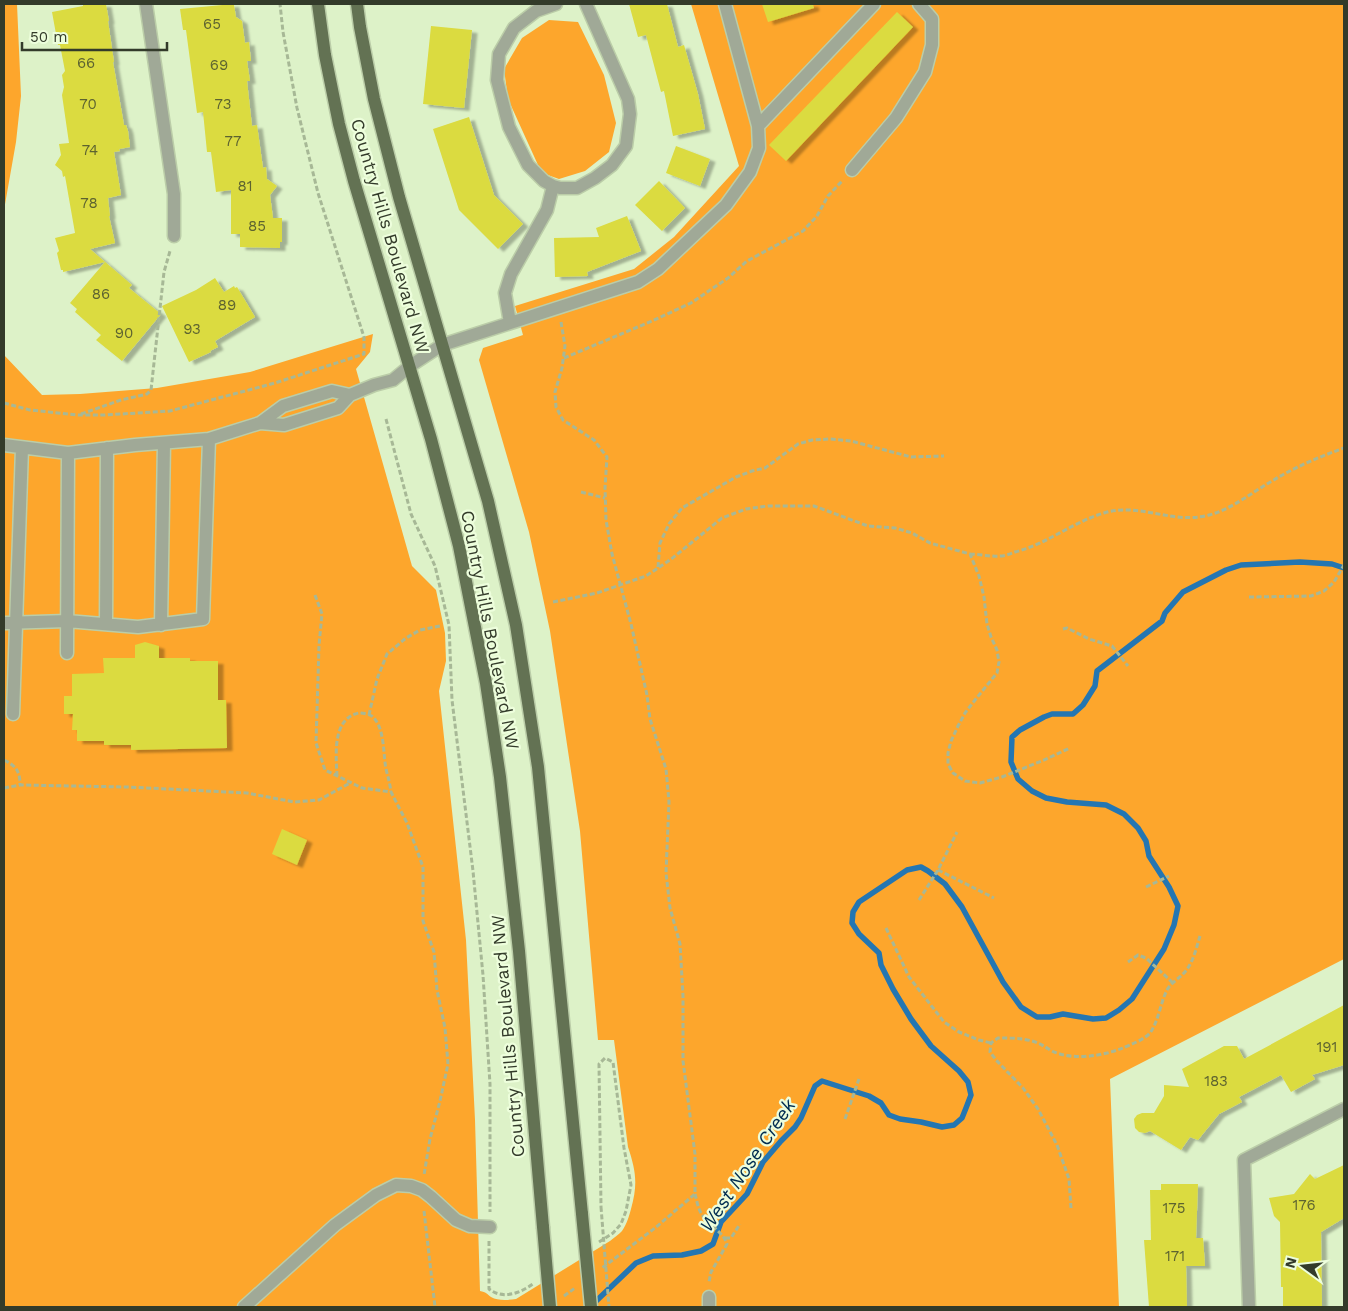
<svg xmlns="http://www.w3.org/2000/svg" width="1348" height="1311" viewBox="0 0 1348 1311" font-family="'Work Sans',sans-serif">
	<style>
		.green { fill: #fda62c }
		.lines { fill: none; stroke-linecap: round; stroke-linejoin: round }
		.stream { stroke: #2476b2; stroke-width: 5.5 }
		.building { fill: #dbdb41; filter: url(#shadow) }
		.minor-casing { stroke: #bbcda8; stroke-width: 15 }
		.major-casing { stroke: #bbcda8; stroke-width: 15 }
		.path { stroke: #a7b896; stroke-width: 3; stroke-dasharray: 5 2.5; stroke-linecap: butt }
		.minor { stroke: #a0a997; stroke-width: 12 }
		.major { stroke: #637253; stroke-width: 12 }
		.major-bridge-casing { stroke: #bbcda8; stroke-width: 15; stroke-linecap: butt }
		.path-bridge { stroke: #a7b896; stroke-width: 3; stroke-dasharray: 5 2.5; stroke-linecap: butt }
		.major-bridge { stroke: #637253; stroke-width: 12 }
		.labels { text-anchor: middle; stroke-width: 4.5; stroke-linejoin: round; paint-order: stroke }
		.number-label { font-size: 15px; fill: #5d6330 }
		.street-label { font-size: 18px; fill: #333b2a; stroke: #edfedc }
		.water-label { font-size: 19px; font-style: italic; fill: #012c50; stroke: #edfedc }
	</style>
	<defs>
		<filter id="shadow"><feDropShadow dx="5.5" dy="3" stdDeviation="1" flood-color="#0004"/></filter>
	</defs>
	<rect width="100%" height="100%" fill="#ddf2c8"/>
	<path class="green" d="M4,4h13l4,92 -5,46 -12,68z
		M691,4h653v955l-234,120 9,228h-1115v-952l38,40 38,-1 77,-6 93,-16 123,-38 -3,18 -14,17 56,197 24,24 9,43 1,28 -7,30 27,249 9,180 5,171c6,1 7,3 11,6 7,4 17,3 25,2l94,-58c4,-3 9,-7 12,-10 5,-7 7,-15 9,-22 7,-25 5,-38 -3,-62l-14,-107h-16l-18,-209 -30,-200 -21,-99 -50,-172 4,-12 40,-13 -8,-29 119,-37 40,-32 65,-71z
		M549,20l29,2 26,53 12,48 -7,29 -24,19 -26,8 -14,-5 -7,-9 -30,-66 -4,-30 18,-31z"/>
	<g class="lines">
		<path class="stream" d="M593,1304l43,-41 17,-7 29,-1 19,-4 12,-7 8,-22 26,-28 16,-32 18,-21 14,-14 6,-9 14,-32 7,-5 47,15 12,7 8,12 11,4 21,3 21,5 12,-2 8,-7 4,-10 5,-13 -3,-13 -9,-11 -28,-25 -20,-27 -18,-30 -12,-24 -2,-12 -20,-19 -7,-11 1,-11 6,-10 48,-32 14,-3 7,4 17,13 17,23 41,75 18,25 16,10h13l13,-3 30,5 13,-1 13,-8 13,-11 32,-50 10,-24 4,-19 -9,-19 -20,-31 -3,-15 -8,-13 -14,-14 -18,-9 -39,-3 -21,-4 -14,-7 -14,-12 -7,-17 1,-25 8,-7 24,-13 8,-3h21l10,-9 12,-19 2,-15 65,-50 3,-8 18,-21 43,-22 15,-5 59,-3 32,2 12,4"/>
	</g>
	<path class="building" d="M83,4h23l3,17h-1l6,41h-1l11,63h2l2,6 2,16 -11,2 1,2 -6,1 7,43 -13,3 2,18h-1l6,27 -25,6 42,36 -3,3 32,26 -39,47 -26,-21 5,-5 -26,-23 2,-3 -7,-6 35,-41 -42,10v-2h-2l-4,-17 2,-2 -4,-13 20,-5 -10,-57 -2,1 -1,-6 -7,-6 6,-10 -2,-11 10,-1 -7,-48 2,-8 -2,-12 3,-4 -5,-26h-2l-6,-33 31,-6z
		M233,4l1,1 2,12 6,4 3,22 4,-1 2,19h-4l3,20h-3l5,45 5,-1 6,43 3,-1 1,12 10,7 -7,9 3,23h9v24h-2v6l-40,-1v-13h-9v-44l-15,2 -5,-40h-4l-4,-40 -6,1 -11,-83h-3l-3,-21z
		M629,4h38l11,43 6,-2 14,49 7,35 -32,7 -9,-45 -3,1 -15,-57 -8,2z
		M762,4h51l1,4 -46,14z
		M897,12l16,15 -127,134 -17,-16z
		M431,26l41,4 -8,78 -41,-4z
		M469,117l25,78 29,29 -25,25 -39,-39 -26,-81z
		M676,146l34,13 -10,27 -34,-13z
		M659,181l26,27 -23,23 -27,-26z
		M627,216l14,35 -54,21 1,4 -33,1 -1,-39 45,-1 -3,-9z
		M215,278l9,14 10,-6 1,2 2,-1 18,30 -40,24 3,6 -8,4 1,1 -22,10 -27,-56 34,-16z
		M145,642l14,4v12h31v3h28v39h8l1,48 -96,2v-5h-27v-4h-27v-11h-5l1,-16h-9v-18h8v-22l32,-1 -1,-15h32v-13z
		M282,829l25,11 -10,25 -25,-11z
		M1344,1005v60l-32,10 3,4 -24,13 -10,-17 -42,22 3,5 -23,12 -21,26 -8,-3 -9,13 -31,-19 -5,2 -6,-1 -4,-4 -1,-9 3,-4 5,-2h12l10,-17v-11l25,2 -7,-18 42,-23h13l7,13z
		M1344,1165v53l-23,14 1,75h-39v-20h-2l-1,-65 -6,-6 -5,-18 25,-4 16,-20 5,5z
		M1161,1184h37l-2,54h7l2,28h-19l1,41h-38l-5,-67h7l-1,-50h11z"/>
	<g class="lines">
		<defs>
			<path id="minor" d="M146,4l28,190v42
				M556,4l-20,7 -22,17 -15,26 -2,26 12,47 19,38 16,16 9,5 7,2h17l18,-10 17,-13 14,-19 4,-32 -2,-15 -42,-95
				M758,126l116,-122
				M852,170l44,-52 29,-46 7,-27v-26l-13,-15
				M510,323l-5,-30 6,-19 36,-64 6,-24
				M260,423l24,2 54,-17 12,-13 24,-10 19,-5 17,-14 32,-21 196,-63 20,-13 68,-64 24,-33 9,-24 -1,-22 -33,-122
				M4,445l64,8 67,-8 74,-6 51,-16 23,-17 49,-15 18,4
				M4,623l63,-2 71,6 65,-8 6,-180
				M106,624l1,-176
				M161,625l3,-182
				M67,653l1,-200
				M13,714l9,-266
				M709,1297v10
				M244,1307l91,-82 41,-30 20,-10 15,1 11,4 9,7 25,23 14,6 20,1
				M1249,1307l-5,-147 100,-51"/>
			<path id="major" d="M318,4l7,51 14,69 15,57 77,258 28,107 27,137 14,94 19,174 24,276
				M357,4l3,23 14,72 25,98 89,304 28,124 22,142 44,447"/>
		</defs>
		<use href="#minor" class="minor-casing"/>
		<use href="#major" class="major-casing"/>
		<path class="path" d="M561,322l4,24 -3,22 -7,24 1,15 7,13 31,20 13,17 -2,31 1,32 6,34 19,70 16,71 3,24 16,50 3,33 -3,71 4,35 10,36 3,52v65l12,93v40l-40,34 -53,40
			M564,358l88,-37 39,-18 37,-25 19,-17 56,-30 14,-15 11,-20 14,-15
			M4,403l26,7 48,5h27l65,-4 105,-28 89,-29v-17l-46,-144 -21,-85 -14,-76 -3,-28
			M81,414l40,-14 26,-6 4,-4 13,-118 6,-21
			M386,419l25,95 24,52 14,59 3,75 21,171 10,104 7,109v128
			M581,492l24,6
			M970,554c9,0 20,3 30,2 5,0 10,-2 15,-4 32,-8 58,-30 89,-39 35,-11 69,12 105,2 23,-6 42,-22 63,-34 23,-14 47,-24 72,-33
			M658,567l2,-24 9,-19 13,-16 54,-31 16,-6 13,-3 33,-24 14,-4 18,-1 21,2 60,16 33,-1
			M315,595l7,19 -3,31 -3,98 9,27 37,18 29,4 16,31 16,44v54l11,31 3,38 8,38 3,36 -8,37 -10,38 -6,36
			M1249,597l62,-1 13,-5 10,-9 10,-17
			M553,602l44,-9 49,-17 24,-16 52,-42 24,-9 22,-3h46l54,20 27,2 17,5 18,10 40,11 9,22 5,21 3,27 4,13 6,13 2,12 -2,11 -22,27 -10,13 -7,13 -7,15 -3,12v11l5,9 12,8 15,2 22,-6 42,-17 26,-12
			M1063,629l4,-1 22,11 23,7 16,20
			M369,715l8,-36 10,-25 19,-16 14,-8 20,-4
			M4,760c12,6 16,11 16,25
			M337,776c-1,-21 -5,-58 22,-63 4,0 11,1 14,4 12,12 10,37 13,52 2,8 4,15 5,23
			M4,788l16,-3 107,2 120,6 47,9 25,-2 31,-17
			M938,870l56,28
			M1146,887l23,-11
			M919,900l19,-30 19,-38
			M886,928l23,49 35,45 15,10 20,8 12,3
			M1128,962l10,-7 8,3 27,25
			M845,1119l14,-40
			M695,1194c2,7 3,16 8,22 7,10 20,16 24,28l-16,28 -2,10
			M1071,1208l-2,-29 -12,-34 -19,-36 -15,-21 -27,-28 -6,-8 1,-9 7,-5c11,0 23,0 34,3 8,2 13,6 20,10 21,10 50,5 71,-3 7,-3 22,-9 27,-15 9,-13 10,-29 17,-43 3,-6 11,-11 16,-16 10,-10 13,-25 17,-38
			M424,1211l11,96
			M725,1238h6l9,-14
			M489,1241v48c14,11 31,4 44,-5
			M599,1242l14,-9 8,-9 5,-13 5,-26 -7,-37 -11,-86 -8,-4 -6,6 2,143
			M564,1296l11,-8"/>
		<use href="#minor" class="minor"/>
		<use href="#major" class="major"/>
		<defs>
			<path id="major-bridge" d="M582,1214l9,93
				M543,1227l7,80"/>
		</defs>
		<use href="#major-bridge" class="major-bridge-casing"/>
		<path class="path-bridge" d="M601,1207l8,100"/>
		<use href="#major-bridge" class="major-bridge"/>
	</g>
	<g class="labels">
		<g class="number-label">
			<text x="212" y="29">65</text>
			<text x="86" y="68">66</text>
			<text x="219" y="70">69</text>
			<text x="88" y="109">70</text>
			<text x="223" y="109">73</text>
			<text x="233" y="146">77</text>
			<text x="90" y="155">74</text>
			<text x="245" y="191">81</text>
			<text x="89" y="208">78</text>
			<text x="257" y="231">85</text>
			<text x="101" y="299">86</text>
			<text x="227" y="310">89</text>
			<text x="192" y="334">93</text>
			<text x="124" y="338">90</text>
			<text x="1327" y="1052">191</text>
			<text x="1216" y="1086">183</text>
			<text x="1304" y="1210">176</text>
			<text x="1174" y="1213">175</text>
			<text x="1175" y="1261">171</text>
		</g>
		<g class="street-label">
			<text transform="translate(390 236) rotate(74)" y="6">Country Hills Boulevard NW</text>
			<text transform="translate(490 630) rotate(79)" y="6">Country Hills Boulevard NW</text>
			<text transform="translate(508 1036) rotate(-95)" y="6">Country Hills Boulevard NW</text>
		</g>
		<g class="water-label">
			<text transform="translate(747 1165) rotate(-56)" y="7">West Nose Creek</text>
		</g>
	</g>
	<rect width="1348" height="1311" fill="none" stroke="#333b2a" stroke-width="10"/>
	<g transform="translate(1303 1266) rotate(285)" stroke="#edfedc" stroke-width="4" paint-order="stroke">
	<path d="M0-4L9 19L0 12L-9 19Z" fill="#333b2a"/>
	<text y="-8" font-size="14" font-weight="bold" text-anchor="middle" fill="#333b2a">N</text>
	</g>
	<path d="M22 42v8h145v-8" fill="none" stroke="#333b2a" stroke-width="2.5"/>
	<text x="30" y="42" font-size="15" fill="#333b2a" stroke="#edfedc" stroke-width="4" paint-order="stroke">50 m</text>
</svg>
